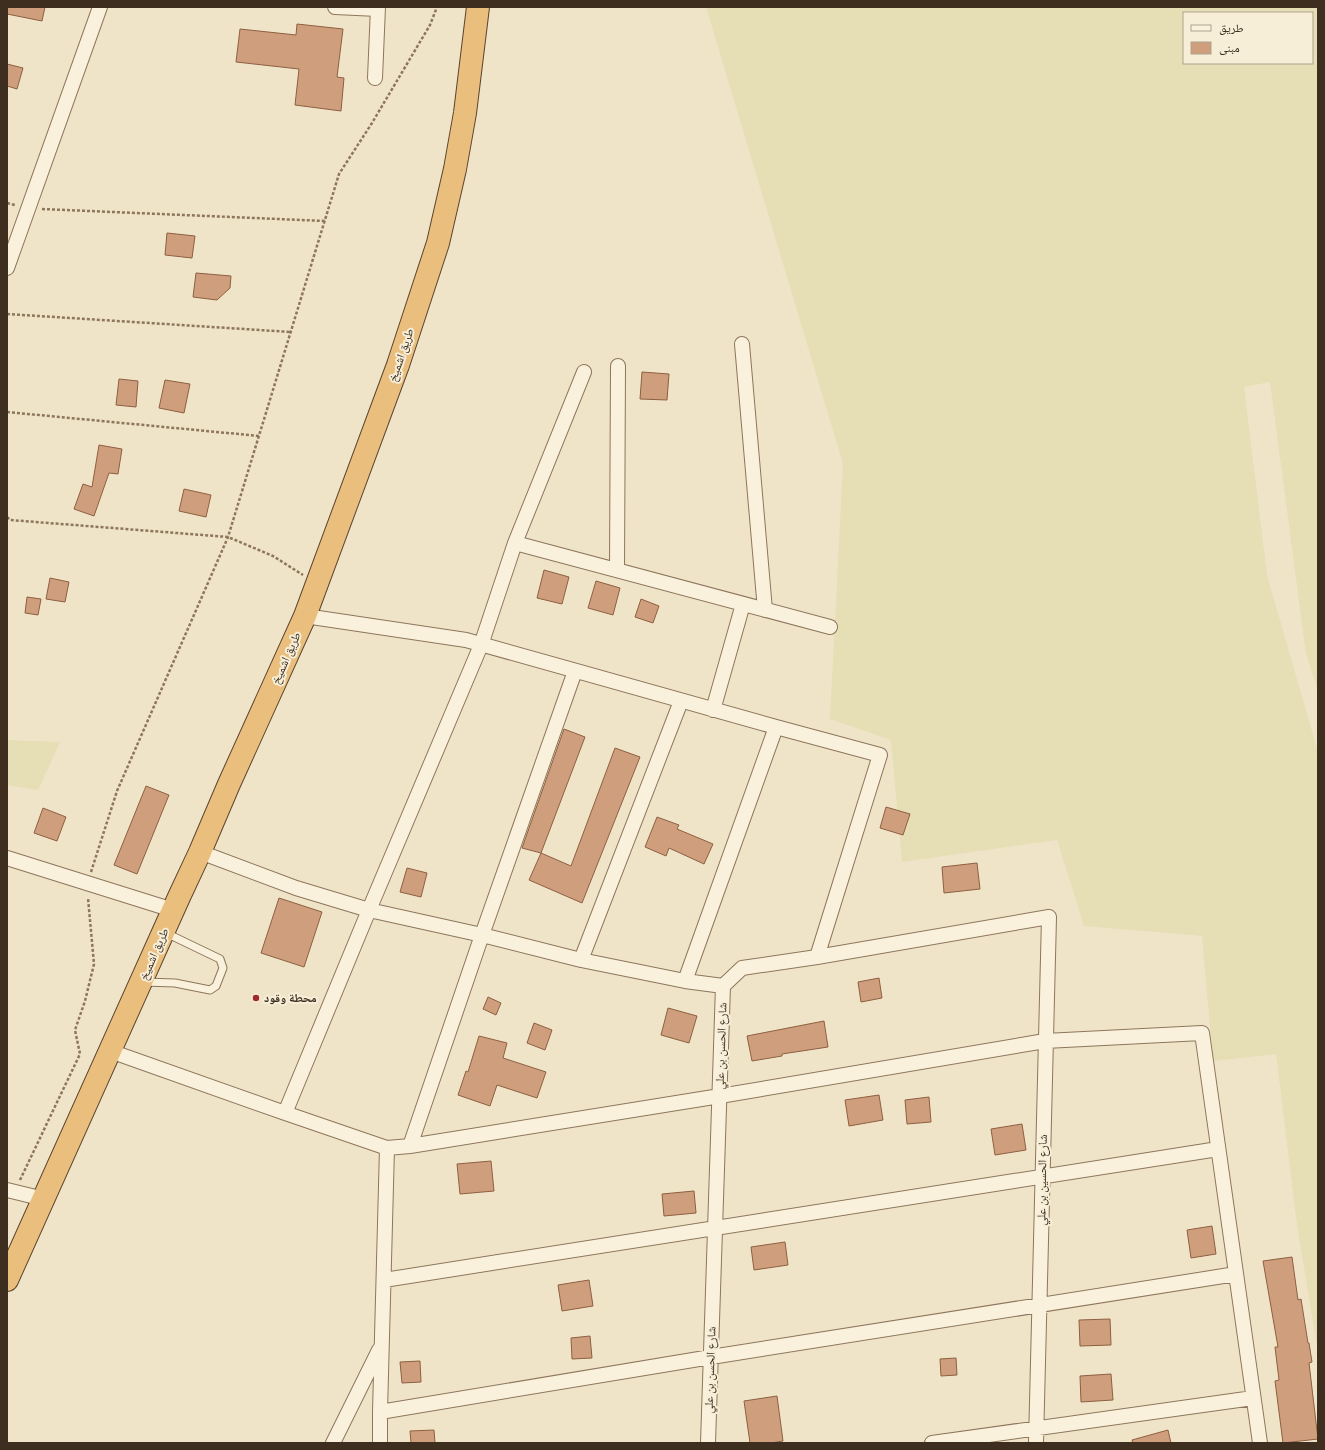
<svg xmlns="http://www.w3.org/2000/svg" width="1325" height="1450" viewBox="0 0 1325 1450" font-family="'IBM Plex Serif','Noto Naskh Arabic',serif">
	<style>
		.farmland { fill: #e6deb5; fill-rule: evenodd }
		.building { fill: #cf9f7d; stroke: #8d5f41 }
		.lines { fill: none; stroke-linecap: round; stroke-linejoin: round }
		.service-casing { stroke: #8d765c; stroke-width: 9 }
		.minor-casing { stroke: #8d765c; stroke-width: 16 }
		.trunk-casing { stroke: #5b4430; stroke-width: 24 }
		.path { stroke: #8d765c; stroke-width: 2.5; stroke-dasharray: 3 2; stroke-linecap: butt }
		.service { stroke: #faf1dc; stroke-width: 7 }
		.minor { stroke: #faf1dc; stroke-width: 14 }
		.trunk { stroke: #eabe7c; stroke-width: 22 }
		.poi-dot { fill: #9e2a2b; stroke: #f7eed8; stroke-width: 1.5 }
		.labels { text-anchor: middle; stroke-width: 4; stroke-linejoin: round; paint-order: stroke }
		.street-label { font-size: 12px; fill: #3d2e20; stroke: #f7eed8 }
		.poi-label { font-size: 12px; font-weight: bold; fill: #3d2e20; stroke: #f7eed8; text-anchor: start }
	</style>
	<rect width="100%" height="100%" fill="#f0e4c8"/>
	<path class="farmland" d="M706,7h612v684l-12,-37 -36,-272 -26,5 23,188 51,177v600l-21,-127 -21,-171 -63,7 -11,-125 -118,-10 -27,-86 -155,22 -11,-122 -61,-21 13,-255zM1184,13h128v50h-128z
		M7,740l53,2 -22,48 -31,-5z"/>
	<path class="building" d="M7,7h38l-3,14 -35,-7z
		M297,24l46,5 -6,48 7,1 -3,33 -46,-6 4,-36 -63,-7 4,-33 56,6z
		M7,64l16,4 -6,21 -10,-3z
		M167,233l28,3 -3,22 -27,-3z
		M196,273l35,3 -1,12 -13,12 -24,-3z
		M642,372l27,2 -2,26 -27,-1z
		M119,379l19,2 -2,26 -20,-2z
		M165,380l25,4 -6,29 -25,-5z
		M99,445l23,4 -4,25 -9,-1 -15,43 -20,-7 9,-25 9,3z
		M184,489l27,6 -5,22 -27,-6z
		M544,570l25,7 -7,27 -25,-6z
		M50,578l19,4 -4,20 -19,-3z
		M596,581l24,7 -7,27 -25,-7z
		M27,597l14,2 -3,16 -13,-2z
		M641,599l18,7 -6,17 -18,-6z
		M564,729l21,8 -44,116 -19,-5z
		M615,748l25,9 -58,146 -53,-23 12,-27 30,13z
		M146,786l23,9 -32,79 -23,-9z
		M886,807l24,7 -7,21 -23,-7z
		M43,808l23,9 -9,24 -23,-8z
		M657,817l22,8 -2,4 36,15 -9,20 -35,-16 -3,8 -21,-9z
		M977,863l3,26 -36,4 -2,-26z
		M407,868l20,5 -6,24 -21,-5z
		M279,898l43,14 -18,55 -43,-14z
		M879,978l3,20 -21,4 -3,-20z
		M488,997l13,6 -5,12 -13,-6z
		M668,1008l29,8 -8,27 -28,-8z
		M824,1021l4,26 -46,7v2l-30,5 -5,-25z
		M534,1023l18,7 -7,20 -18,-7z
		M479,1036l28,7 -4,15 43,14 -9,26 -40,-13 -7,21 -32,-11 8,-24 2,1z
		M879,1095l4,25 -34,6 -4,-26z
		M929,1097l2,25 -24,2 -2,-24z
		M1022,1124l4,26 -31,5 -4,-26z
		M491,1161l3,30 -34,3 -3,-30z
		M694,1191l2,22 -32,3 -2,-22z
		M1212,1226l4,28 -25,4 -4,-28z
		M785,1242l3,23 -34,5 -3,-23z
		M1292,1257l6,43 3,-1 7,44h1l3,19 -3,1 9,76 -35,4 -8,-62 4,-1 -4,-33h3l-15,-86z
		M589,1280l4,26 -31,5 -4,-26z
		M1110,1319l1,26 -31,1 -1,-26z
		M590,1336l2,22 -20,1 -1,-21z
		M956,1358l1,17 -16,1 -1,-17z
		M420,1361l1,21 -19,1 -2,-21z
		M1111,1374l2,26 -32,2 -1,-26z
		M777,1396l6,45 -12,2h-21l-6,-42z
		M434,1430l1,13h-24l-1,-12z
		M1168,1430l3,13h-38l-1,-3z"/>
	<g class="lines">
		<defs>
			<path id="service" d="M143,982l32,1 35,7 6,-4 7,-18 -3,-9 -54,-26"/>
			<path id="minor" d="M335,7l43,2
				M375,78l3,-71
				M7,268l93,-261
				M742,344l23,266
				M584,372l-69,171 -34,102 -112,265 -84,203 102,35 23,-2 310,-50 325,-55 157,-8 58,410
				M515,543l315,84
				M617,570l1,-204
				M305,616l161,24 310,87 104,28 -63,202
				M713,710l30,-106
				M200,852l96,36 73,22 113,25 99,25 104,21 38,5
				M7,858l166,52
				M581,960l100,-259
				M685,981l91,-254
				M110,1051l175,62
				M410,1146l72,-211 93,-264
				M7,1190l37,9
				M384,1280c278,-45 556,-90 834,-131
				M380,1412l7,-264
				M333,1443l46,-93
				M380,1443v-31l331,-55 525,-83
				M708,1443l15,-457 19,-18 75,-11 232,-40 -13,526
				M932,1443l321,-45"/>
			<path id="trunk" d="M7,1280l172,-383 21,-45 29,-68 76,-168 93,-251 40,-122 17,-74 10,-56 13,-106"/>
		</defs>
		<use href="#service" class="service-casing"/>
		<use href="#minor" class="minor-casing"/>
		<use href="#trunk" class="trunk-casing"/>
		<path class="path" d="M7,203l8,2
			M42,209l283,12
			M7,314l284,18
			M7,412l252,24
			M7,517l3,3 218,17 45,19 30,19
			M91,872l26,-81 111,-254 111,-363 33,-51 58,-98 7,-18
			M20,1180l60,-126 -5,-24 10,-29 9,-37 -6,-66"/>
		<use href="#service" class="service"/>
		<use href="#minor" class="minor"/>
		<use href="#trunk" class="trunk"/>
	</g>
	<circle class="poi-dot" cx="256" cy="998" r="4"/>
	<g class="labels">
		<g class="street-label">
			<text transform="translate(401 355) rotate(-71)" y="4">طريق اشميخ</text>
			<text transform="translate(286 658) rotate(-66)" y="4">طريق اشميخ</text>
			<text transform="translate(154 954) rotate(-66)" y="4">طريق اشميخ</text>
			<text transform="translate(721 1046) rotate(-88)" y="4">شارع الحسن بن علي</text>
			<text transform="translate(1042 1180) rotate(-89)" y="4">شارع الحسين بن علي</text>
			<text transform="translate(710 1370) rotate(-88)" y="4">شارع الحسن بن علي</text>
		</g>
		<g class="poi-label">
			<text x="264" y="1002">محطة وقود</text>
		</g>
	</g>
	<rect width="1325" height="1450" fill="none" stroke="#3d2e20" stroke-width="16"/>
	<rect x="1183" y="12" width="130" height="52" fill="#f7eed8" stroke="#ada18e"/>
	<rect x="1191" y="25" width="20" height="6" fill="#faf1dc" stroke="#ada18e"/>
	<text x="1219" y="32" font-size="12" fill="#3d2e20">طريق</text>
	<rect x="1191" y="42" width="20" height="12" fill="#cf9f7d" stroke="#ada18e"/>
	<text x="1219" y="52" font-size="12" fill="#3d2e20">مبنى</text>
</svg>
